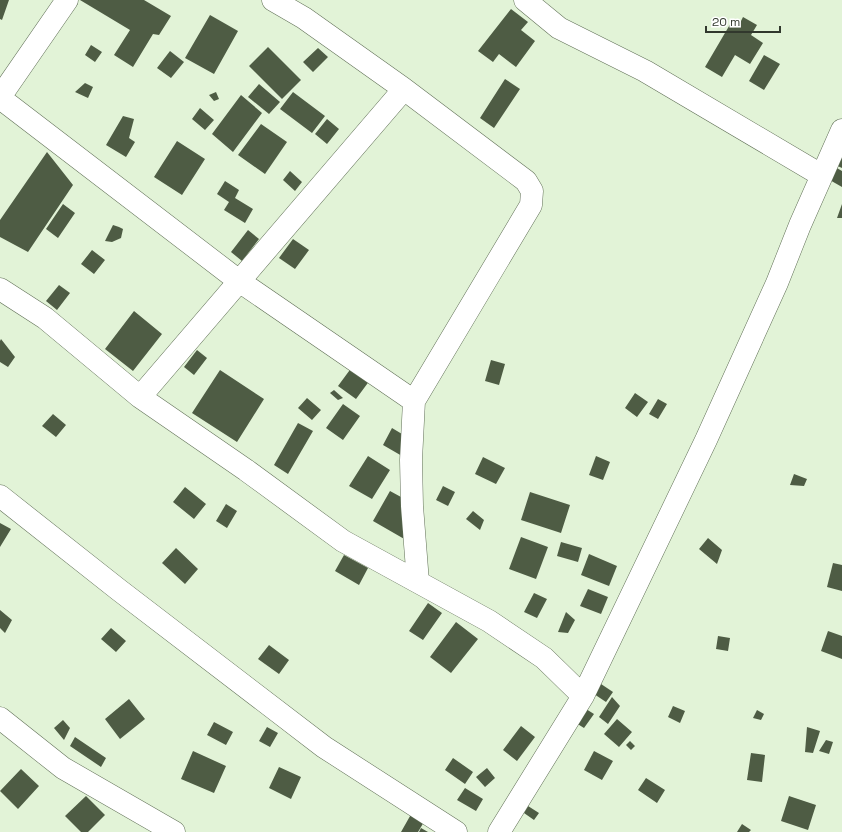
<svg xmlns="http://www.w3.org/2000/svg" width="842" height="832" viewBox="0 0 842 832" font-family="'Space Grotesk',sans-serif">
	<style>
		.building { fill: #4e5c44 }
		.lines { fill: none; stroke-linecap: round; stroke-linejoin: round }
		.minor-casing { stroke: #627158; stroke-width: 23 }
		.minor { stroke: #fff; stroke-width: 22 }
	</style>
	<rect width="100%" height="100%" fill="#e2f3d7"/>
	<path class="building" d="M0,0h9l-7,20 -2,-1z
		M80,0h64l27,16 -12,19 -6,-1 -20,33 -19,-12 16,-25z
		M511,9l17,13 -7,8 14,11 -19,26 -17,-13 -6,8 -15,-11z
		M210,15l28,16 -24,43 -29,-16z
		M743,17l14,8 -6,10 12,8 -13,21 -15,-9 -13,22 -17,-10 27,-46 7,4z
		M91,45l11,7 -7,10 -10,-7z
		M268,47l33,33 -19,19 -33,-33z
		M318,48l10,9 -15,15 -10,-10z
		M170,51l14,11 -13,16 -14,-10z
		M764,55l16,9 -16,26 -15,-9z
		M505,79l15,10 -26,39 -14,-10z
		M85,83l8,4 -5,11 -13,-6z
		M259,84l21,18 -11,12 -21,-17z
		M216,92l3,7 -5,2 -5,-6z
		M293,92l32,24 -13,17 -32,-24z
		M241,95l21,18 -29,39 -21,-18z
		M200,108l14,12 -9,10 -13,-11z
		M123,116l11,3 -5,19 6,4 -9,15 -20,-12z
		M327,119l12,10 -12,15 -12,-10z
		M261,124l26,18 -22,32 -27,-19z
		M177,141l28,18 -23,36 -28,-18z
		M842,151v17l-11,-5z
		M47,152l26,33 -45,67 -28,-15v-17z
		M828,163l14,8v16l-21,-12z
		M290,171l12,11 -7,9 -12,-11z
		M225,181l14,9 -4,8 18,11 -8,14 -21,-13 5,-8 -12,-8z
		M63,204l12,9 -17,25 -12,-9z
		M842,204v14h-5z
		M113,225l6,2 4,2 -2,9 -9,4 -7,-1z
		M248,230l11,9 -17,22 -11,-9z
		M293,239l16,11 -14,19 -16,-11z
		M92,250l13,10 -11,14 -13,-10z
		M59,285l11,8 -13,17 -11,-9z
		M134,311l28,23 -29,37 -28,-22z
		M1,339l14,18 -7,10 -8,-5v-21z
		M197,350l10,8 -13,17 -10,-8z
		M491,360l14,4 -6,21 -14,-4z
		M352,367l18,13 -14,19 -18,-13z
		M220,370l44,29 -27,43 -45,-29z
		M334,390l9,8 -5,2 -8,-7z
		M635,393l13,9 -11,15 -12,-9z
		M307,398l14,12 -9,10 -14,-12z
		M658,399l9,5 -9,15 -9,-5z
		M343,404l17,12 -17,24 -17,-12z
		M53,414l13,11 -10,12 -14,-11z
		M298,423l15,8 -25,43 -14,-9z
		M392,428l20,12 -10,16 -19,-11z
		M368,456l22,14 -18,29 -23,-13z
		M596,456l14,6 -7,18 -14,-5z
		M483,457l22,11 -9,16 -21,-10z
		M794,474l13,5 -3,7 -14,-1z
		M443,486l12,6 -7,14 -12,-6z
		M185,487l21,17 -12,15 -21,-17z
		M390,491l33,18 -17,31 -33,-19z
		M530,492l40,13 -9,28 -40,-13z
		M226,504l11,7 -10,17 -11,-7z
		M473,511l11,9 -4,10 -14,-11z
		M0,523l11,6 -11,18z
		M521,537l27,10 -12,32 -27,-10z
		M708,538l14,12 -5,14 -18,-15z
		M561,542l21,6 -4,14 -21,-6z
		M176,548l22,21 -13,15 -23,-21z
		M589,554l28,12 -8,20 -28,-11z
		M344,555l24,13 -9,17 -24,-14z
		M833,563l9,2v26l-15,-4z
		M588,589l20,8 -7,17 -21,-8z
		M534,593l13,6 -10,19 -13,-6z
		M428,603l14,10 -19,27 -14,-9z
		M0,610l12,10 -7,13 -5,-5z
		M566,612l9,8 -7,13 -10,-1z
		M456,622l22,17 -27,34 -21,-16z
		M111,628l15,13 -10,11 -15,-13z
		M828,631l14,5v23l-21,-8z
		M718,636l12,2 -2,13 -12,-2z
		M269,645l20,15 -10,14 -21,-15z
		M601,684l12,8 -7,10 -12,-8z
		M612,697l8,9 -12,18 -9,-7z
		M129,699l16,20 -25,20 -15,-20z
		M673,706l12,5 -5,12 -12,-6z
		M586,709l8,5 -10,14 -8,-5z
		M757,710l7,4 -3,6 -8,-2z
		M617,719l15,13 -13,15 -15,-13z
		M63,720l7,8 -6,12 -10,-12z
		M214,722l19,10 -7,13 -19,-10z
		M521,726l14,11 -18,24 -14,-11z
		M267,727l11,6 -8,14 -11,-6z
		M807,727l13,4 -7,22 -8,-1z
		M75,737l31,21 -5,9 -31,-21z
		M826,740l7,2 -4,12 -10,-3z
		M630,741l5,5 -4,4 -5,-5z
		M193,751l33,15 -12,27 -33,-14z
		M594,751l19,10 -11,19 -18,-10z
		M751,753l14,2 -3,27 -15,-2z
		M453,758l20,14 -8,12 -20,-14z
		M279,767l22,10 -10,22 -22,-11z
		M487,768l8,10 -10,9 -9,-10z
		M21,769l18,17 -21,23 -18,-18z
		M646,778l19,12 -8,13 -19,-13z
		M465,788l18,11 -7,12 -19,-11z
		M86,796l19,19 -17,17h-7l-16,-16z
		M789,796l27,9 -8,25 -27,-9z
		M418,802l13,8 -13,22h-17z
		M528,806l11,7 -5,7 -10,-7z
		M742,824l9,6 -2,2h-12z
		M421,828l7,4h-9z"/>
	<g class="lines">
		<defs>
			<path id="minor" d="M273,0l31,18 100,71 122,92 6,10 -1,14 -117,196 -3,59 1,46 6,76
				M525,0l34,28 86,43 176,104
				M0,97l67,-97
				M0,98l239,183 175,120
				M0,289l45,29 95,79 106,73 97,71 146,80 55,37 39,38
				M140,397l264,-308
				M0,496l119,94 205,157 132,85
				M0,718l63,50 111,64
				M499,832l84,-136 123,-256 71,-157 23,-58 42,-95"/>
		</defs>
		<use href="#minor" class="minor-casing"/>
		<use href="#minor" class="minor"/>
	</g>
	<path d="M706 26v6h74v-6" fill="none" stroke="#31382d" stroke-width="2"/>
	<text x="712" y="26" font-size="12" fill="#31382d" stroke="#ffffff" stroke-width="3" paint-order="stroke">20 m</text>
</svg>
